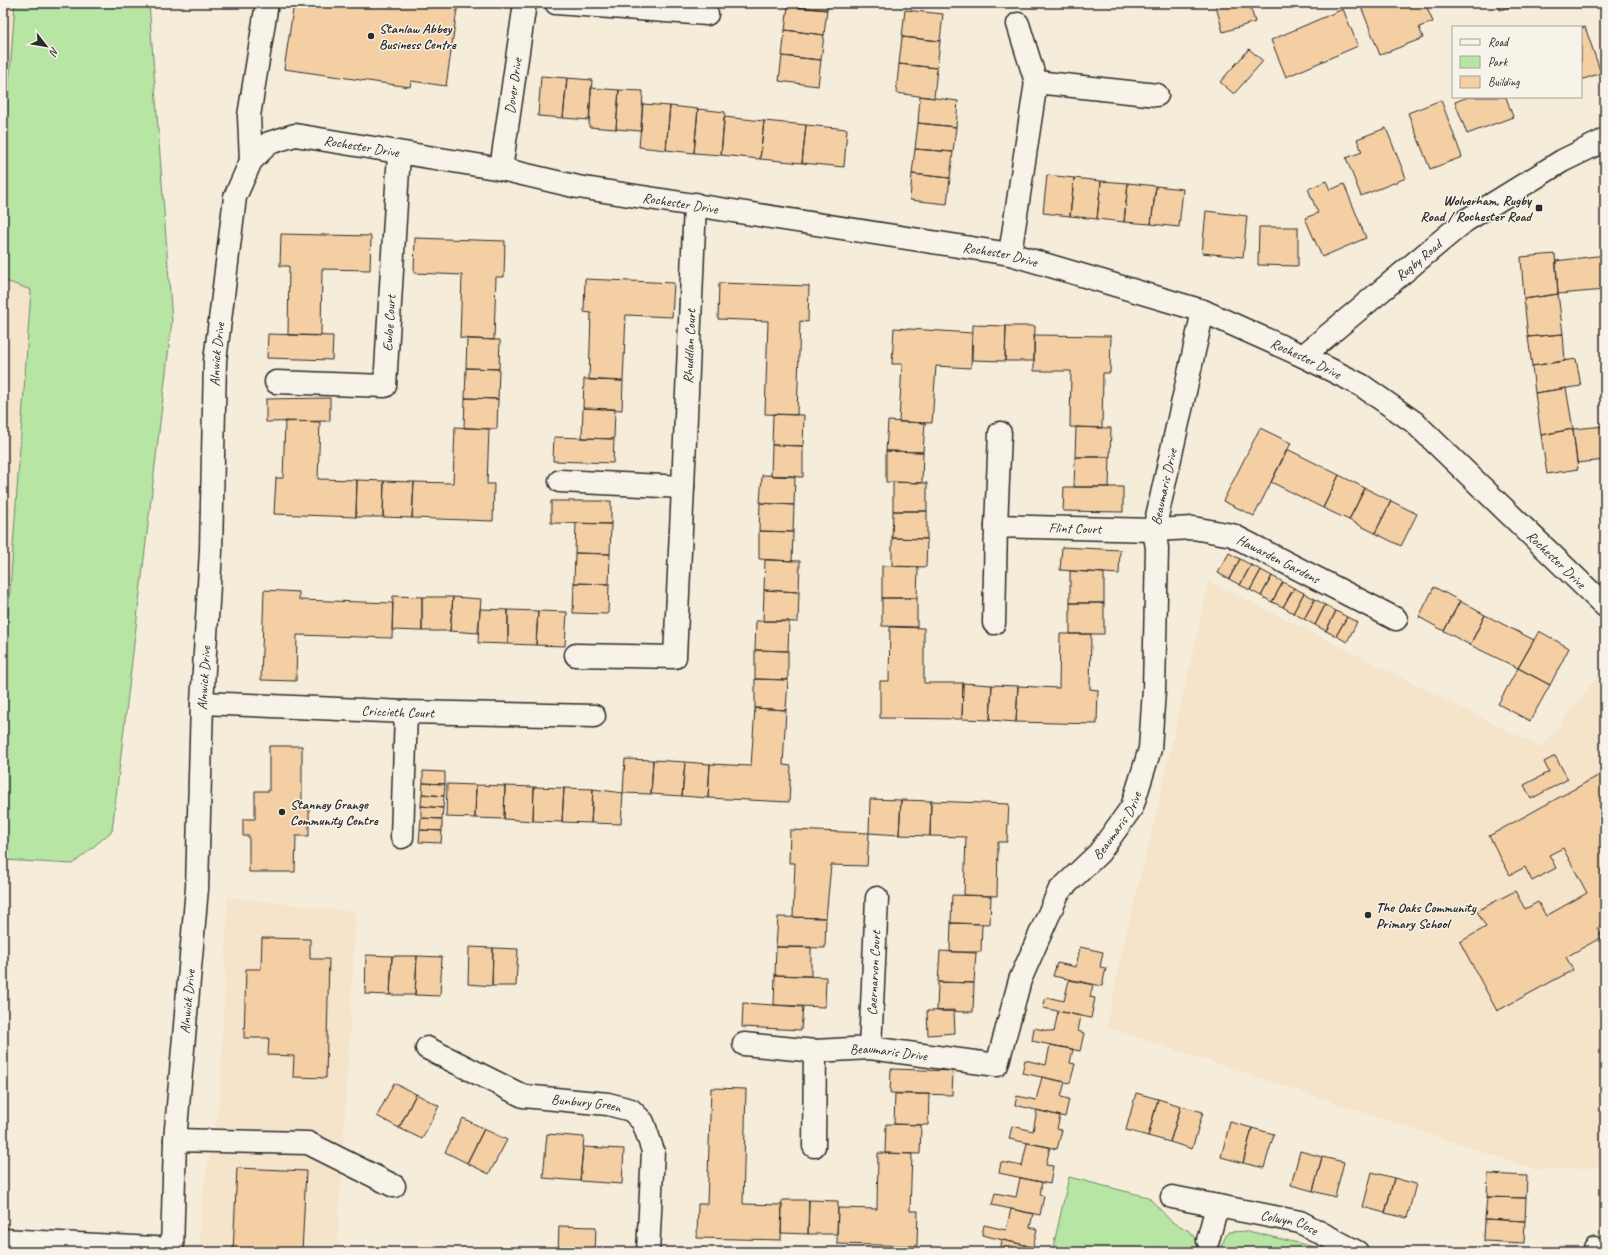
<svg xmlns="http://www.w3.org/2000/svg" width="1608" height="1255" viewBox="0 0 1608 1255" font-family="Caveat,sans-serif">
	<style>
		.built { fill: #f5e3ca }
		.green { fill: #b6e5a4; stroke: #708868 }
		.building { fill: #f4cfa4; stroke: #2b2b2b }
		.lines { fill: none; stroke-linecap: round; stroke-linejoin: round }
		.minor-casing { stroke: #2b2b2b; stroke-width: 25 }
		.minor { stroke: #f7f3e8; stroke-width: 22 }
		.poi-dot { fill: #2b2b2b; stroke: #f7f3e8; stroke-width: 1.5 }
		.labels { text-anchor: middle; stroke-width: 3; stroke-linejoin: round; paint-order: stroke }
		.poi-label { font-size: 14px; font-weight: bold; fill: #2b2b2b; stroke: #f7f3e8; text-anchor: start }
		.street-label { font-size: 14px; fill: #2b2b2b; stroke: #f7f3e8 }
	</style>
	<rect width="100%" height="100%" fill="#f6ecda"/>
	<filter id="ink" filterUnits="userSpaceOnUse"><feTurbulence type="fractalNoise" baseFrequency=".025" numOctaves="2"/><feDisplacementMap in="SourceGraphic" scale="8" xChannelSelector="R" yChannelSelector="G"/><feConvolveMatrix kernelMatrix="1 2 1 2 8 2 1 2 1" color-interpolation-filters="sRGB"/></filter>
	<g filter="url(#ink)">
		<path class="built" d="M3,3h56l-28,287 -28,400z
			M1209,581l333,167 63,-81v500l-70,2 -428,-142 14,-71 36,-145 22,-100 8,-31z
			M228,897l128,15 -19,340h-138l3,-55 18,-100z"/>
		<path class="green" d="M15,3h134l23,318 -60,510 -39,33 -70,-4v-170l28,-400 -28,-10v-138l2,-1z
			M1069,1177l79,20 23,24 18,10 8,9 3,12h-148z
			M1248,1231l71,17 6,4h-107l10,-20z"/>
		<path class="building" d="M294,3h164l-12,83 -35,-5 -1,6 -126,-18z
			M788,3h39v7l-39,-4z
			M1215,3h34l6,19 -32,10z
			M1425,3l8,19 -14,5 4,11 -43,17 -20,-51z
			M1498,3h23l-21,7z
			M788,6l39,4 -3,25 -39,-5z
			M1343,9l15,37 -72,31 -15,-37z
			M905,10l38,4 -3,27 -38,-4z
			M1585,27l16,46 -20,7v-52z
			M785,30l39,5 -3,25 -39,-4z
			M902,37l38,4 -3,27 -38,-4z
			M1249,49l14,12 -29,33 -14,-12z
			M782,56l39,4 -3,26 -39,-5z
			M899,64l38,4 -3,30 -38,-5z
			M541,76l26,2 -4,40 -25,-2z
			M567,78l25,2 -3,40 -26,-2z
			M591,88l28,2 -3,39 -27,-2z
			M619,90l24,1 -2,40 -25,-2z
			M920,96l38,5 -2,26 -38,-4z
			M1468,97h38l7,20 -46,17 -12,-32z
			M1441,100l21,57 -32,12 -22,-56z
			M643,104l27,2 -4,44 -27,-3z
			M670,106l28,3 -4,44 -28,-3z
			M698,109l27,3 -4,43 -27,-2z
			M724,117l40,4 -4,38 -39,-4z
			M764,121l42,4 -4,38 -42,-4z
			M918,123l38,4 -3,25 -38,-3z
			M806,125l41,4 -3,38 -42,-4z
			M1386,128l20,50 -45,18 -15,-38 16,-6 -5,-13z
			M915,149l38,3 -3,26 -38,-4z
			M912,174l38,4 -3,26 -37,-4z
			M1047,175l27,3 -4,38 -27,-3z
			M1074,178l27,3 -4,38 -27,-3z
			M1101,181l27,2 -4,39 -27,-3z
			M1326,181l4,9 14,-6 22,54 -44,19 -17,-39 13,-5 -10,-24z
			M1128,183l28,3 -5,38 -27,-2z
			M1156,186l27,3 -4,38 -28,-3z
			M1206,211l41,5 -4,41 -41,-4z
			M1259,227h39v39l-40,-1z
			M281,234l90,2 -1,34 -48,-1 -1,67 -33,-1 1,-69h-9z
			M415,238l90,3 -1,36h-8l-2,63 -34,-2 2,-63 -48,-2z
			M1555,254l3,40 -34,5 -3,-42z
			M1605,255v35l-47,4 -2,-33z
			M585,279l89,4 -2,34 -46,-2 -3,66 -34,-1 2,-67 -7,-1z
			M719,283l90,3 -1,36 -8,-1 -3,94 -32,-1 3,-93 -50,-2z
			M1558,294l5,40 -35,3 -4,-38z
			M973,325l33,1 -1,35 -33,-1z
			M1006,326h29l-1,35h-29z
			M894,328l78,5 -1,35 -35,-2 -4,57 -33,-1 3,-58h-10z
			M268,334l65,2 -1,24 -65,-2z
			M1563,334l2,27 -33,5 -4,-29z
			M1034,335l77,1 -1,37h-7l-1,55 -32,-1 1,-56h-37z
			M467,339l33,1 -1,29 -33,-1z
			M1576,359l5,27 -46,7 -3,-27z
			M466,368l33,1 -1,30 -33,-1z
			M584,379l39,2 -1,29 -39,-2z
			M1566,388l7,41 -32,6 -6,-42z
			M330,398v23l-64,1v-23z
			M465,398l33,1 -1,30 -33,-1z
			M583,408l32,1 -1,30 -32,-1z
			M773,414l31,1 -1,31 -31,-1z
			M285,421l35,1 -2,57 39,1 -1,37 -82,-3 2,-36h7z
			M888,421l37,2 -2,29 -37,-1z
			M1605,426v34l-28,3 -4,-34z
			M455,427l34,2 -2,55h7l-1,37 -81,-3 2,-36 39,1z
			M1076,427l35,1 -1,29h-35z
			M1260,428l31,15 -37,73 -31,-15z
			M1573,429l5,40 -31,5 -6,-39z
			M554,437l60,2 -1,24 -60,-2z
			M772,445l31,1v31l-32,-1z
			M1287,449l52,26 -16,33 -52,-26z
			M886,451l37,1 -1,31 -36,-1z
			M1075,457h35l-1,30h-35z
			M762,475l33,1 -1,29 -34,-2z
			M1339,475l26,13 -16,32 -26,-12z
			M357,480l27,1 -1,36h-27z
			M384,481l30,1 -2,36 -29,-1z
			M893,482l34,1v28h-34z
			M1064,487h59v25l-60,-1z
			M1365,488l26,13 -16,32 -26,-13z
			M551,501h60v23l-60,-1z
			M1391,501l26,13 -16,32 -26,-13z
			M760,503l34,2 -1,27 -34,-1z
			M893,511h34v28l-35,-1z
			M576,523l35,1 -1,30 -35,-1z
			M759,531l34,1 -1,29 -33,-2z
			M892,538l35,1 -1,28 -34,-1z
			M1062,547l58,3 -1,24 -59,-4z
			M575,553l35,1 -1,30 -35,-1z
			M1229,553l11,6 -11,20 -11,-6z
			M1240,559l11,6 -11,20 -11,-6z
			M765,560l35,1 -1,31 -35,-2z
			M1251,565l10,5 -11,20 -10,-5z
			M882,566l36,1 -1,31h-35z
			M1261,570l11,6 -11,20 -11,-6z
			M1070,571l34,2v30h-34z
			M1272,576l11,6 -11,20 -11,-6z
			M1283,582l11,6 -11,19 -11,-5z
			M574,583l35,1 -1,30 -35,-1z
			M1434,587l26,14 -16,30 -25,-14z
			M1294,588l10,5 -11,20 -10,-6z
			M264,590l35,2v8l94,3 -1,35 -95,-3 -1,46 -35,-1z
			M764,590l35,2 -1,30 -35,-1z
			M1304,593l11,6 -11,20 -11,-6z
			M393,596l29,1v34l-30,-1z
			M422,597h31l-3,34h-28z
			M453,597l28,2 -3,34 -28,-2z
			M882,598h35v29l-35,-1z
			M1315,599l10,6 -10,20 -11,-6z
			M1460,601l25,14 -15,30 -26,-14z
			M1070,603h34v31h-34z
			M1325,605l11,6 -10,20 -11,-6z
			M480,609l28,1v34l-30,-1z
			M508,610l30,1 -2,34 -28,-1z
			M538,611l29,1 -2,34 -29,-1z
			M1336,611l11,6 -11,19 -10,-5z
			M1485,615l49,25 -16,28 -48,-23z
			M1347,617l10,5 -10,20 -11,-6z
			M756,621h33l-1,30 -33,-1z
			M890,627l34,1v55h39l-1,36 -82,-1v-37h9z
			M1539,631l30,17 -19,37 -32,-17z
			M1060,634h31l-1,55 8,1 -1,34 -81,-2 2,-36 41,2z
			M755,650l33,1v29l-33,-1z
			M1518,668l32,17 -20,36 -32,-17z
			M755,679l33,1 -2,30 -31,-2z
			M963,683l29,2 -2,35 -28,-1z
			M992,685l26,1 -2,36 -26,-2z
			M755,708l31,2 -3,55 8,1 -2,36 -81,-4 2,-34 41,2z
			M269,746h33v59h7v31h-13l-1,36h-46v-36h-6v-17h12v-28h14z
			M1555,756l13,23 -37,20 -7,-14 25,-13 -5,-10z
			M625,759l28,1 -2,34 -28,-1z
			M653,760l32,2 -3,34 -31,-2z
			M685,762l25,2 -2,34 -26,-2z
			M423,771l22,1v12l-22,-1z
			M1605,772v152l-8,4 5,9 -36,20 7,13 -76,41 -37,-69 26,-15 -9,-16 38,-20 10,18 13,-7 8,14 41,-23 -24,-45 -14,7 7,13 -24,13 -7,-14 -15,8 -21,-39z
			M423,783l22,1 -1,12 -22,-2z
			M447,784l29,1 -1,33 -29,-1z
			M476,785l29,1 -1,33 -29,-1z
			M505,786l29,1 -1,34 -29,-2z
			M534,787l30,1 -2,34 -29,-1z
			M564,788l29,1 -2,34 -29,-1z
			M593,789l30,4 -2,31 -30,-1z
			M422,794l22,2 -1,12 -22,-2z
			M870,799l31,1 -2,35 -30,-2z
			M901,800l30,1 -1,35 -31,-1z
			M931,801l78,3 -2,38h-9l-1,54 -33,-1 2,-58 -36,-1z
			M421,806l22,2 -1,11 -21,-1z
			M421,818l21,1v12l-22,-1z
			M420,830l22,1 -1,12 -22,-1z
			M790,830l79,3 -2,33 -36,-1 -5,53 -33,-1 2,-54h-6z
			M952,895l39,1 -1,28 -39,-1z
			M778,917l48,1 -1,30 -49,-1z
			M951,923l31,1 -1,28h-31z
			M262,938l48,1v20h19l-3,119 -33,-1 1,-21 -26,-1 1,-17h-25l2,-69h15z
			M469,947l24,1 -1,38 -24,-2z
			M776,947h35v29l-36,-1z
			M1080,947l23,5 -3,15 6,1 -4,18 -49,-10 4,-13 19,4z
			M493,948l25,1 -2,37h-24z
			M940,951l36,2 -2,30 -36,-1z
			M366,955l26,1 -2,39 -25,-1z
			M392,956h25l-2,39h-25z
			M417,956l25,1 -2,39 -25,-1z
			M775,975l51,2 -1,30 -51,-2z
			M1069,980l24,5 -3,12 5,1 -4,20 -48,-10 3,-11 18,4z
			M938,982l36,1 -1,29 -36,-1z
			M743,1003l60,4 -2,23 -59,-3z
			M954,1010l1,23 -27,2 -1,-24z
			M1058,1011l23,5 -3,15 6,2 -4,18 -48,-10 2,-13 20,4z
			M1050,1045l23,4 -3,14 5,1 -5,19 -48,-10 3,-13 21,5z
			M891,1069l62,2 -1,24 -62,-2z
			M1042,1077l23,5 -4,15 8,2 -4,18 -50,-12 2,-9 19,4z
			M394,1083l22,11 -17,34 -22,-12z
			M711,1088l35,1 -3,115 39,1 -1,35 -84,-2 1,-34h9z
			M1136,1093l22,6 -10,37 -22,-6z
			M416,1094l23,12 -17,33 -23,-11z
			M895,1094h34l-1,31 -34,-1z
			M1158,1099l23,7 -11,36 -22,-6z
			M1181,1106l22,6 -11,37 -22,-7z
			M1037,1110l23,6 -3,13 5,1 -5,19 -48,-10 3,-13 21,5z
			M463,1118l21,11 -17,34 -22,-11z
			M1230,1122l22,6 -9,35 -22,-6z
			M886,1124l35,1 -1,29 -35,-1z
			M1252,1128l22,6 -10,34 -21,-5z
			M484,1129l23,11 -18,34 -22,-11z
			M547,1134l37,3 -4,44 -37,-3z
			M1027,1143l23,4 -4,18 7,1 -3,18 -51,-11 2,-11 21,4z
			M583,1147l41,2 -2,35 -42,-3z
			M1300,1151l22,6 -9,34 -22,-6z
			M878,1153l34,1 -2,57h8l-1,35 -80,-2 1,-36 39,1z
			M1322,1157l22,5 -9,35 -22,-6z
			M237,1168l69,3 -4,81h-69z
			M1372,1172l22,6 -9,35 -22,-6z
			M1488,1174l39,2 -1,22 -39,-1z
			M1020,1178l22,4 -2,13 4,1 -4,19 -48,-10 3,-12 21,4z
			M1394,1178l22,6 -9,34 -22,-5z
			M1487,1197l39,1 -1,23 -40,-2z
			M782,1200h27l-1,34 -27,-1z
			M809,1200l29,1 -1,33h-29z
			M1011,1209l22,5 -3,13 7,2 -4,18 -51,-12 2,-10 22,5z
			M1485,1219l40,2 -1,22 -40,-2z
			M559,1226l37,1 -1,25h-37z
			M1002,1240l23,5 -2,7h-23z"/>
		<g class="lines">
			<defs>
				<g id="minor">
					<path d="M556,3l151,11"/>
					<path d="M1018,24l18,58"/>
					<path d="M251,161l-2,-45 18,-113"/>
					<path id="s1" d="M501,169l24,-166"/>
					<path d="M1010,254l26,-172 121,13"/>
					<path id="s2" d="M1303,356l162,-135 97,-60 43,-21"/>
					<path id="s3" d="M276,382l109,4 14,-233"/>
					<path id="s4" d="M560,481l123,6 12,-283"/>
					<path d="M996,526l4,-93"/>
					<path id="s5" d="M994,623l2,-97 158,4 39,-2 39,7 164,84"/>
					<path d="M576,655l99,2 8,-170"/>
					<path id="s6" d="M202,703l204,9 188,4"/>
					<path d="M402,837l4,-125"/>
					<path id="s7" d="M744,1044l71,7 55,-3 127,17 23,-85 39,-89 40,-38 33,-46 18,-58 4,-59 3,-142 -3,-18 49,-219"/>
					<path id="s8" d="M427,1048l96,48 85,8 23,6 12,12 10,29 -5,101"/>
					<path id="s9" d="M870,1048l7,-150"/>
					<path d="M175,1140l133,3 86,43"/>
					<path d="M814,1146l1,-95"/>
					<path id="s10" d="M1172,1197l128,25 57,30"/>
					<path d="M3,1240l169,9"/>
					<path d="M1208,1240l9,-34"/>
					<path id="s11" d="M172,1252l3,-112 22,-252 5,-185 9,-152 4,-190 20,-164 16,-36 18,-18 26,-8 206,34 77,18 432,67 193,57 100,45 58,29 53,37 191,184"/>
					<path d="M1594,1252l1,-3"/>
				</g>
			</defs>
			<use href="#minor" class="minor-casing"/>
			<use href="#minor" class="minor"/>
		</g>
	</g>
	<g class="poi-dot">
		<circle cx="371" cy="36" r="4"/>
		<rect x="1535" y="204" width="8" height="8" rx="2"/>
		<circle cx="282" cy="812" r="4"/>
		<circle cx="1368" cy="915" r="4"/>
	</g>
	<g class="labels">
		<g class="poi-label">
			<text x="379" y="33">Stanlaw Abbey<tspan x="379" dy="16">Business Centre</tspan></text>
			<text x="1531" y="205" text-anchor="end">Wolverham, Rugby<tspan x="1531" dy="16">Road / Rochester Road</tspan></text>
			<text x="290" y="809">Stanney Grange<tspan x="290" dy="16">Community Centre</tspan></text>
			<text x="1376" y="912">The Oaks Community<tspan x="1376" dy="16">Primary School</tspan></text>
		</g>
		<g class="street-label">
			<text dy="5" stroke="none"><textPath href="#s1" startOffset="84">Dover Drive</textPath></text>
			<text dy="5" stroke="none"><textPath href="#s11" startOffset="1217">Rochester Drive</textPath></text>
			<text dy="5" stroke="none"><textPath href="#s11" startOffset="1541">Rochester Drive</textPath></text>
			<text dy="5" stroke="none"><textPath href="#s11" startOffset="1865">Rochester Drive</textPath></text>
			<text dy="5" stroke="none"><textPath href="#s2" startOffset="150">Rugby Road</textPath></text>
			<text dy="5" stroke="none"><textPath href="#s3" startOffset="172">Ewloe Court</textPath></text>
			<text dy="5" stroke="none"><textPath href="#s4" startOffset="264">Rhuddlan Court</textPath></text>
			<text dy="5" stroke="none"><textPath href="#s11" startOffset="899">Alnwick Drive</textPath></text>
			<text dy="5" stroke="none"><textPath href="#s11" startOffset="2189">Rochester Drive</textPath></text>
			<text dy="5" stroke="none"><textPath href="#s7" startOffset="876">Beaumaris Drive</textPath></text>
			<text dy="5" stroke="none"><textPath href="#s5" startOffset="176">Flint Court</textPath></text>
			<text dy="5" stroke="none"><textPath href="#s5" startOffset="386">Hawarden Gardens</textPath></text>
			<text dy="5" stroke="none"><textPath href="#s11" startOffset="2513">Rochester Drive</textPath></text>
			<text dy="5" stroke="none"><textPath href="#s11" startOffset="575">Alnwick Drive</textPath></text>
			<text dy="5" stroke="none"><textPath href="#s6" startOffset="196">Criccieth Court</textPath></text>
			<text dy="5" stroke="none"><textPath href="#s7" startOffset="528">Beaumaris Drive</textPath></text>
			<text dy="5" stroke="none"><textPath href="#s9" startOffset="75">Caernarvon Court</textPath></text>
			<text dy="5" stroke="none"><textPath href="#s11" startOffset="251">Alnwick Drive</textPath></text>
			<text dy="5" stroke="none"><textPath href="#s7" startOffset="145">Beaumaris Drive</textPath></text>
			<text dy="5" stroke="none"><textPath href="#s8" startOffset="171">Bunbury Green</textPath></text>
			<text dy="5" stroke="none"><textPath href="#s10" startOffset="120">Colwyn Close</textPath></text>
		</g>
	</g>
	<rect width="1608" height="1255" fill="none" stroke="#f7f3e8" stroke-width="16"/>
	<rect x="8" y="8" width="1592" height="1239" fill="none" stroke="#2b2b2b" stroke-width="1.5" filter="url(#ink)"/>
	<rect x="1452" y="26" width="130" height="72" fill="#f7f3e8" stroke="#a5a39c"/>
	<rect x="1460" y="39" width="20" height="6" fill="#f7f3e8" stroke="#a5a39c"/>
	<text x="1488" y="46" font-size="12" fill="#2b2b2b">Road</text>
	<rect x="1460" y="56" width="20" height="12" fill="#b6e5a4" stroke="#a5a39c"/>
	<text x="1488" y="66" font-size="12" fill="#2b2b2b">Park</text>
	<rect x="1460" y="76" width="20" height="12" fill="#f4cfa4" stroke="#a5a39c"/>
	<text x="1488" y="86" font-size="12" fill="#2b2b2b">Building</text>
	<g transform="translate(46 46) rotate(121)" stroke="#f7f3e8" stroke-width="3" paint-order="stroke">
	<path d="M0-3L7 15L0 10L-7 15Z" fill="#2b2b2b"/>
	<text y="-6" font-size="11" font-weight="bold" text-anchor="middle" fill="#2b2b2b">N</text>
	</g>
</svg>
